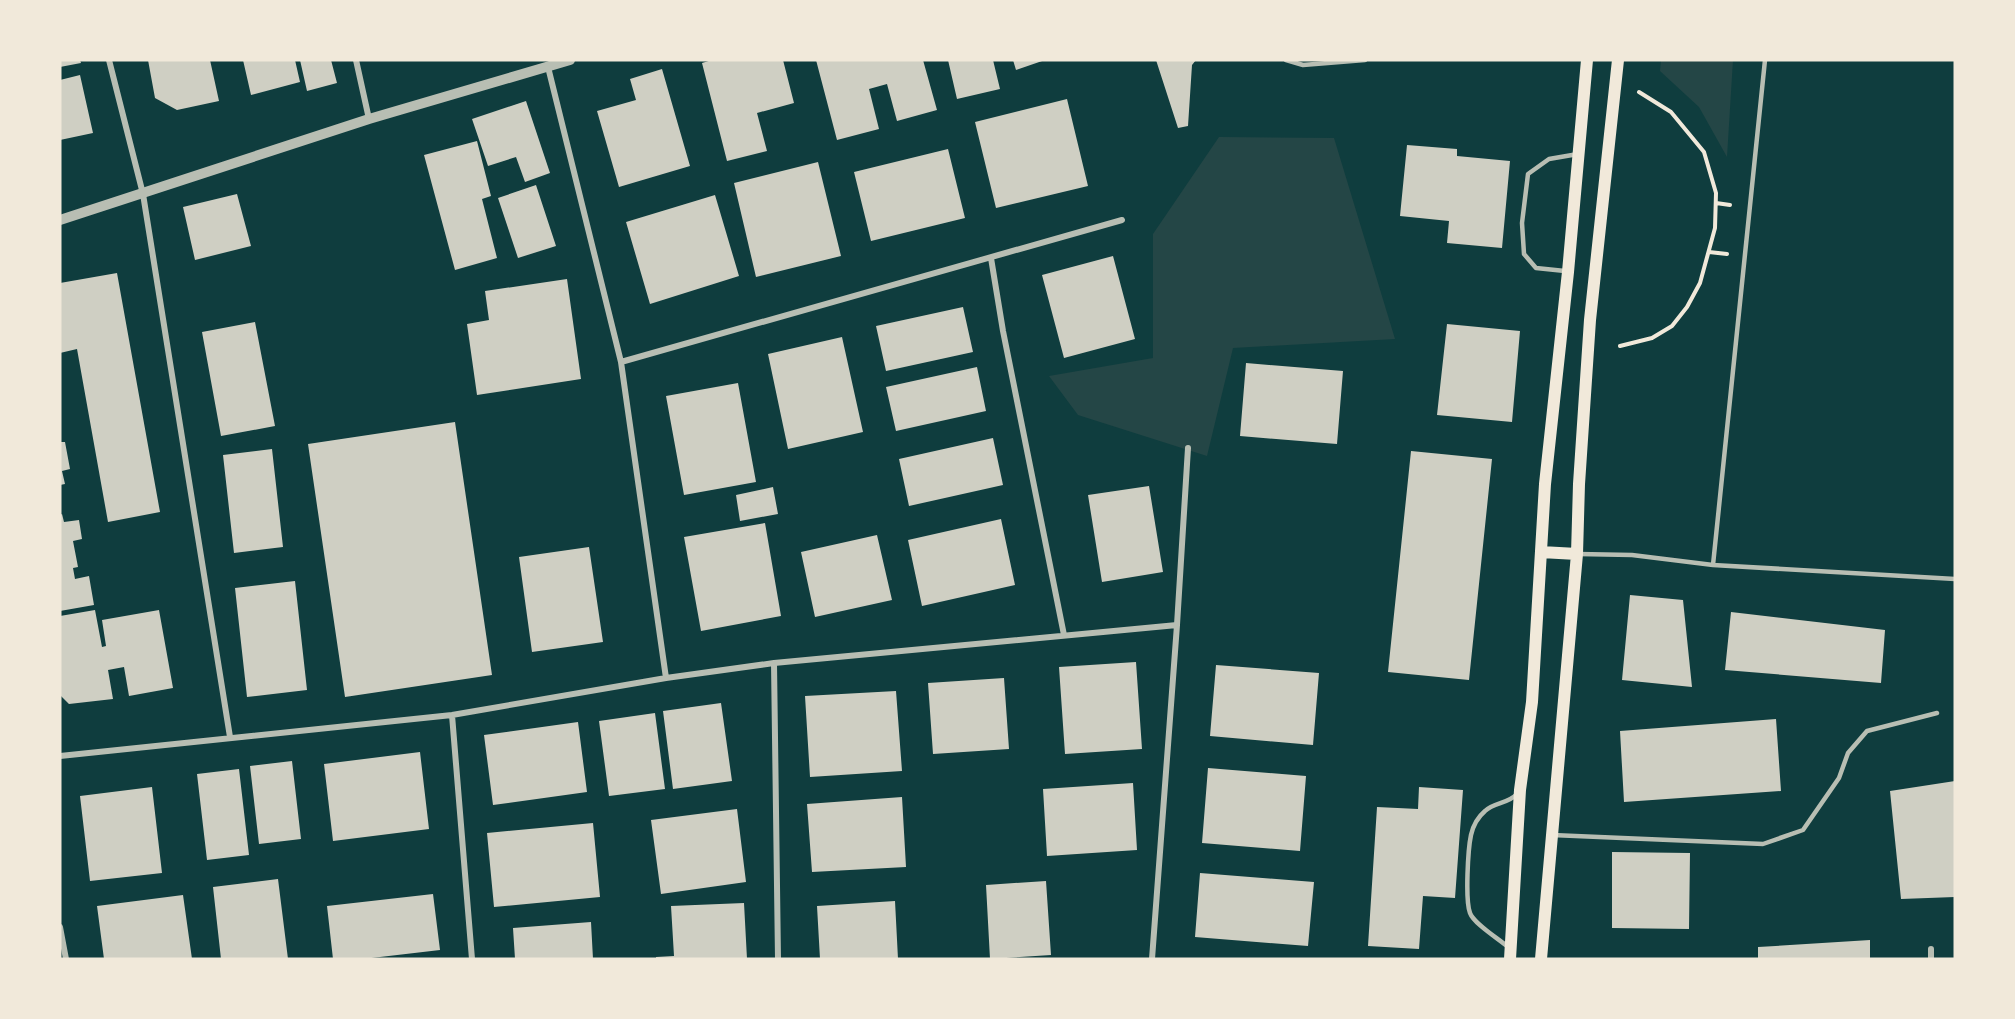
<svg xmlns="http://www.w3.org/2000/svg" width="2015" height="1019" viewBox="0 0 2015 1019" font-family="Ubuntu,sans-serif">
	<style>
		.green { fill: #244646 }
		.building { fill: #cfcfc3 }
		.lines { fill: none; stroke-linecap: round; stroke-linejoin: round }
		.path { stroke: #f1e9da; stroke-width: 4 }
		.service { stroke: #b8beb3; stroke-width: 4.5 }
		.minor { stroke: #b8beb3; stroke-width: 6 }
		.tertiary { stroke: #b8beb3; stroke-width: 10 }
		.secondary { stroke: #f1e9da; stroke-width: 12 }
	</style>
	<rect width="100%" height="100%" fill="#0f3d3e"/>
	<path class="green" d="M1661,60h72l-6,97 -28,-50 -39,-36z
		M1219,137l115,1 61,201 -162,9 -26,108 -129,-41 -29,-39 104,-18v-124z"/>
	<path class="building" d="M60,60h20l1,3 -21,4z
		M148,60h62l9,41 -42,9 -22,-12z
		M243,60h52l5,22 -49,13z
		M300,60h31l6,23 -30,8z
		M712,60h71l11,43 -37,10 10,38 -40,10 -25,-98z
		M816,60h107l14,50 -40,11 -10,-37 -18,5 10,40 -42,11z
		M948,60h45l7,29 -43,10z
		M1013,60h32l-29,10z
		M1156,60h40l-4,5 -4,61 -10,2z
		M662,69l28,97 -71,21 -22,-76 39,-11 -6,-21z
		M80,75l13,58 -33,7v-60z
		M1067,99l21,87 -92,22 -21,-86z
		M526,101l24,72 -25,9 -9,-25 -28,9 -16,-47z
		M477,141l14,55 -9,3 15,59 -42,12 -31,-115z
		M1407,145l50,4v7l53,5 -8,87 -55,-5 2,-22 -49,-5z
		M948,149l17,69 -94,23 -17,-69z
		M818,162l23,94 -85,21 -22,-94z
		M536,185l20,61 -38,12 -20,-60z
		M237,194l14,52 -56,14 -12,-53z
		M715,195l24,81 -89,28 -24,-82z
		M1113,256l22,83 -71,19 -22,-83z
		M117,273l43,239 -52,10 -31,-173 -17,4v-70z
		M567,279l14,100 -104,16 -10,-71 22,-4 -4,-29z
		M963,307l10,45 -87,19 -10,-45z
		M255,322l20,104 -54,10 -19,-104z
		M1447,324l73,7 -8,91 -75,-7z
		M842,337l21,95 -75,17 -20,-95z
		M1246,363l97,8 -6,73 -97,-8z
		M977,367l9,44 -90,20 -10,-44z
		M738,383l18,99 -72,13 -18,-99z
		M455,422l37,253 -147,22 -37,-253z
		M993,438l10,47 -94,21 -10,-47z
		M60,442h5l5,27 -8,2 3,13 -5,1z
		M272,449l11,98 -49,6 -11,-98z
		M1411,451l81,8 -23,221 -81,-8z
		M1149,486l14,86 -61,10 -14,-87z
		M773,487l5,27 -38,7 -4,-26z
		M62,514l2,8 15,-2 3,19 -9,2 5,26 -5,1 2,11 14,-3 5,29 -34,6v-96z
		M1001,519l14,66 -93,21 -14,-66z
		M765,523l16,93 -80,15 -17,-94z
		M877,535l15,65 -77,17 -14,-65z
		M589,547l14,95 -71,10 -13,-95z
		M295,581l12,109 -60,7 -12,-109z
		M1630,595l53,5 9,87 -70,-7z
		M95,610l7,37 4,-1 -4,-26 57,-10 14,78 -44,8 -5,-29 -16,3 5,29 -44,5 -9,-9v-79z
		M1731,612l154,18 -4,53 -156,-13z
		M1136,662l6,87 -77,5 -6,-87z
		M1216,665l103,8 -6,72 -103,-9z
		M1004,678l5,71 -76,5 -5,-71z
		M896,691l6,80 -92,6 -5,-81z
		M721,703l11,78 -59,8 -10,-78z
		M655,713l10,76 -56,7 -10,-75z
		M1776,719l5,72 -157,11 -4,-71z
		M578,722l9,70 -94,13 -9,-70z
		M420,752l9,77 -96,12 -9,-77z
		M292,761l9,78 -42,5 -9,-78z
		M1208,768l98,8 -6,75 -98,-8z
		M239,769l10,86 -42,5 -10,-86z
		M1955,781v116l-54,2 -11,-108z
		M1133,783l4,67 -90,6 -4,-67z
		M152,787l10,86 -72,8 -10,-85z
		M1419,787l44,3 -8,108 -32,-2 -4,53 -51,-3 9,-139 41,2z
		M902,797l4,70 -94,5 -5,-68z
		M737,809l9,73 -85,12 -10,-74z
		M593,823l7,74 -106,10 -7,-74z
		M1612,852l78,1 -1,76 -77,-1z
		M1200,873l114,9 -6,64 -113,-9z
		M278,879l10,80h-67l-8,-72z
		M1046,881l5,74 -61,4 -4,-74z
		M433,894l7,56 -77,9h-30l-6,-53z
		M183,895l9,64h-88l-7,-53z
		M895,901l3,58h-78l-3,-53z
		M744,903l3,56h-91v-2l18,-1 -3,-50z
		M591,922l2,37h-78l-2,-31z
		M1870,940v19h-112v-12z"/>
	<g class="lines">
		<path class="path" d="M1716,203l14,2
			M1709,252l18,2
			M1620,346l32,-8 20,-12 15,-19 13,-24 15,-55 1,-35 -12,-41 -33,-40 -32,-20"/>
		<path class="service" d="M1286,60l17,5 62,-5
			M1565,271l-29,-3 -12,-14 -2,-31 6,-49 21,-15 29,-5
			M1578,554l54,1 81,10 242,14
			M1713,565l52,-505
			M1552,835l211,9 40,-14 36,-52 9,-25 19,-22 70,-18
			M1508,947c-9,-8 -34,-23 -38,-34 -5,-13 -2,-64 1,-78 2,-9 7,-18 14,-24 9,-9 23,-7 32,-17"/>
		<path class="minor" d="M109,60l34,134 87,543
			M356,60l13,59
			M548,67l73,295 45,316
			M991,258l12,73 61,304
			M621,362l501,-142
			M774,663l4,296
			M452,715l20,244
			M60,756l392,-41 214,-37 108,-15 403,-38
			M60,927l6,32
			M1931,949v10
			M1152,959l25,-334 11,-177"/>
		<path class="tertiary" d="M60,220l309,-101 201,-59"/>
		<path class="secondary" d="M1541,552l36,2
			M1510,959l10,-169 12,-88 13,-218 23,-212 19,-212
			M1541,959l36,-405 2,-70 11,-164 28,-260"/>
	</g>
	<rect width="2015" height="1019" fill="none" stroke="#f1e9da" stroke-width="123"/>
</svg>
